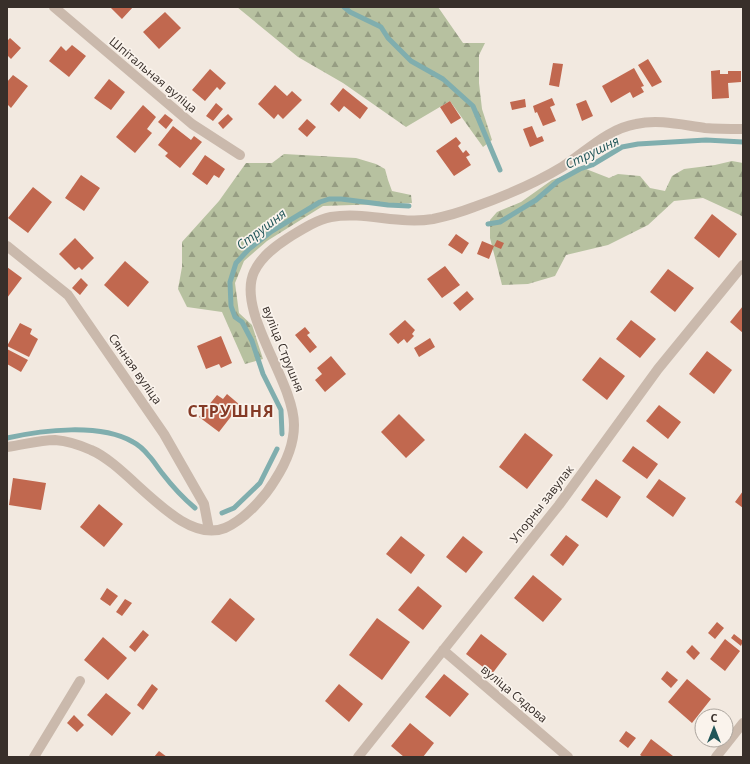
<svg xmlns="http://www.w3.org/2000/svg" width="750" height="764" viewBox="0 0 750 764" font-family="'Open Sans',sans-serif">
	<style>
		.forest { fill: url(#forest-firs) }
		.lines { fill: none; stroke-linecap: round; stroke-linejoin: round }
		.stream { stroke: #80aeae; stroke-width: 5 }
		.building { fill: #c1684f }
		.minor { stroke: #cab9ac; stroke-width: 10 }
		.labels { text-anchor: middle; stroke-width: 3.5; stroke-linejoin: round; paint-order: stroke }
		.street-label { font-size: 12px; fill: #382f2a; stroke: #faf3ec }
		.water-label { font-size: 13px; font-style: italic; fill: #215659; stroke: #faf3ec }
		.district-label { font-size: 16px; font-weight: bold; letter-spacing: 1px; fill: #843a26; stroke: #faf3ec }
	</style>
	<defs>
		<pattern id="forest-firs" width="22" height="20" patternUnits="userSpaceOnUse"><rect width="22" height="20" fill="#b7c1a0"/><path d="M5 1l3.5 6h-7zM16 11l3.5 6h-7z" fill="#969d83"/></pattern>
	</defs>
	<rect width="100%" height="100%" fill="#f2e9e0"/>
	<path class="forest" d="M237,7h201l25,36h22l-6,12v28l3,26 10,31 -9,7 -33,-46 -44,26 -63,-44 -45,-26z
		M284,154l72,4 20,6 9,5 3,11 4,11 19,4 1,8 -89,3 -56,35 -23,20 -9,22 4,30 13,12 11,34 -18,5 -23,-52 -35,-5 -9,-18 4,-22v-25l37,-41 27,-38h26z
		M732,161l11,2v54l-3,-2 -37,-17 -29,3 -26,24 -40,20 -42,10 -11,21 -27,8 -26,1 -12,-47v-18l7,-8 24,-10 31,-22 34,-11 23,9 9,-4 22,2 10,12 15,3 7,-15 12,-7 31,-4z"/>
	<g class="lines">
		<path class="stream" d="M344,7l6,5 31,15 7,11 23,23 32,18 30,27 27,64
			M488,224l12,-2 36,-22 22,-19 22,-12 12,-4 30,-18 16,-3 68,-4 37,2
			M282,434l-1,-24 -18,-36 -11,-33 -10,-19 -7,-5 -4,-11 -1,-24 6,-19 13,-14 23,-18 48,-29 9,-3h12l47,6 21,1
			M7,438c36,-8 93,-15 126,4 6,3 12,9 16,14 5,5 8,11 13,17 10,13 21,25 33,35
			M222,513l12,-5 26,-25 17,-34"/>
	</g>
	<path class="building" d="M110,7h23l-11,12z
		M165,12l16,16 -22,21 -16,-17z
		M10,38l11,10 -10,11 -4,-4v-14z
		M72,45l14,11 -17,21 -20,-16 12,-15 5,5z
		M648,59l14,23 -10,5 -14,-22z
		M553,63l10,1 -4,23 -10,-2z
		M634,68l10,18 -3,1 3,5 -11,6 -3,-6 -19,11 -9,-17z
		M210,69l16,14 -6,7 -3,-3 -12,14 -13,-11z
		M720,70v4h8v-3h13v11l-13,1 1,15 -17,1 -1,-28z
		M13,75l15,11 -17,22 -4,-4v-22z
		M109,79l16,13 -14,18 -17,-12z
		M275,85l12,11 5,-5 10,9 -19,19 -5,-5 -4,5 -16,-15z
		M343,88l25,20 -8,11 -16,-13 -5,6 -9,-8z
		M552,98l3,7 -5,2 6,14 -13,5 -6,-14 -2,1 -2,-7z
		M525,99l1,8 -14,3 -2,-8z
		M586,100l7,16 -11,5 -6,-17z
		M450,101l11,17 -10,6 -11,-17z
		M216,103l7,6 -10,12 -7,-5z
		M143,105l13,12 -9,12 5,4 -17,20 -19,-16z
		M165,114l8,6 -7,9 -8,-7z
		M228,114l5,5 -10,10 -5,-6z
		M307,119l9,8 -9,10 -9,-8z
		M173,126l18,14 3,-4 8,6 -22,26 -15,-12 3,-3 -10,-8z
		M532,126l5,12 5,-2 2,5 -14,6 -7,-18z
		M456,137l5,6 -3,3 5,7 3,-3 4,5 -4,2 5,8 -17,11 -18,-25z
		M205,155l20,14 -6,9 -5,-3 -7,10 -15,-11z
		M81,175l19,13 -16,23 -19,-13z
		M33,187l19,15 -24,31 -20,-15z
		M712,214l25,20 -18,24 -25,-20z
		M456,234l13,9 -7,11 -14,-9z
		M75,238l19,20 -12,12 -3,-3 -4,3 -16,-16z
		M497,240l7,3 -3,6 -7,-3z
		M482,241l12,5 -5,13 -12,-5z
		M125,261l24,21 -21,25 -24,-22z
		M445,266l15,19 -18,13 -15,-19z
		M7,267l15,11 -15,20z
		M668,269l26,19 -19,24 -25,-20z
		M81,278l7,7 -8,10 -8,-7z
		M467,291l7,8 -14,12 -7,-8z
		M743,306v27l-13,-11z
		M405,320l10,10 -3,4 2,2 -7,7 -3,-4 -6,5 -9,-10z
		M631,320l25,19 -16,19 -24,-19z
		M20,323l12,6 -2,5 8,5 -9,18 -22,-11z
		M305,327l5,6 -3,2 10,12 -7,6 -15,-18z
		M221,336l11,27 -11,5 -2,-4 -13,5 -9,-23z
		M430,338l5,9 -16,10 -5,-9z
		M7,349l21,11 -7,12 -14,-8z
		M707,351l25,19 -18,24 -25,-20z
		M331,356l15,18 -21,18 -10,-12 7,-6 -5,-6z
		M600,357l25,19 -18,24 -25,-20z
		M227,394l13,11 -21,27 -20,-15 18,-22 6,4z
		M659,405l22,17 -13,17 -22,-18z
		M399,414l26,26 -19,18 -25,-26z
		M525,433l28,22 -26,34 -28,-22z
		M633,446l25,18 -11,15 -25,-18z
		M13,478l33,5 -5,27 -32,-5z
		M596,479l25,18 -14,21 -26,-18z
		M659,479l27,19 -13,19 -27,-20z
		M743,491v17l-8,-6z
		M99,504l24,20 -19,23 -24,-20z
		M566,535l13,10 -16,21 -13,-11z
		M401,536l24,19 -14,19 -25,-20z
		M463,536l20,16 -17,21 -20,-16z
		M533,575l29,24 -19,23 -29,-24z
		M418,586l24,20 -19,24 -25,-20z
		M107,588l11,8 -8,10 -10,-7z
		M230,598l25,21 -19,23 -25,-20z
		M125,599l7,4 -10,13 -6,-4z
		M377,618l33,24 -28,38 -33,-25z
		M717,622l7,6 -9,11 -7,-6z
		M143,630l6,5 -14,17 -6,-5z
		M481,634l26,20 -15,20 -26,-20z
		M734,634l9,7 -2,5 -10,-8z
		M103,637l24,21 -19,22 -24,-20z
		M725,639l15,12 -15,20 -15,-12z
		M692,645l8,8 -6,7 -8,-8z
		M667,671l11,9 -7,8 -10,-9z
		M444,674l25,20 -19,23 -25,-20z
		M687,679l24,20 -19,24 -24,-21z
		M152,684l6,5 -15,21 -6,-5z
		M339,684l24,20 -14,18 -24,-21z
		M106,693l25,20 -19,23 -25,-21z
		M74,715l10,10 -7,7 -10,-9z
		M410,723l24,20 -11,14h-19l-13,-11z
		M626,731l10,7 -8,10 -9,-7z
		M651,739l22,17 -1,1h-29l-3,-2z
		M159,751l8,6h-13z"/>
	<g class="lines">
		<path class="minor" d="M54,7l138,117 48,31
			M7,246l61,49 96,139 40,70 5,26
			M7,447c16,-2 32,-7 48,-7 12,1 25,5 36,10 39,16 89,96 134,78 19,-8 40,-31 50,-48 11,-17 19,-35 19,-55 0,-44 -58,-113 -40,-153 7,-15 20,-25 34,-34 13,-8 28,-18 43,-21 34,-6 68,8 102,2 14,-3 28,-7 41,-12 31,-11 60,-23 88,-40 24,-15 45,-38 74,-43 23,-5 46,1 69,4 13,1 26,1 38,1
			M443,650l125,107
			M34,757l46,-76
			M358,757l201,-252 99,-136 85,-104
			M716,757l27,-34"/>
	</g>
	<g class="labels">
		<g class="street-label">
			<text transform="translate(153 75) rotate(40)" y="4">Шпітальная вуліца</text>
			<text transform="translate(283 349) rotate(68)" y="4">вуліца Струшня</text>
			<text transform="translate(135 369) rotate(55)" y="4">Сянная вуліца</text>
			<text transform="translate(542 504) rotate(-52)" y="4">Упорны завулак</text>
			<text transform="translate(514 694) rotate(40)" y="4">вуліца Сядова</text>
		</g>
		<g class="water-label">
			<text transform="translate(592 152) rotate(-26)" y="5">Струшня</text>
			<text transform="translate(261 229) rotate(-37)" y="5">Струшня</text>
		</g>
		<g class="district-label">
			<text x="231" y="417">СТРУШНЯ</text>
		</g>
	</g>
	<rect width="750" height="764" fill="none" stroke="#382f2a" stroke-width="16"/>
	<g transform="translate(714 728)"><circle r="19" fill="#faf3ec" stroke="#aca59e"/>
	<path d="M0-3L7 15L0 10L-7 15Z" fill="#215659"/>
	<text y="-6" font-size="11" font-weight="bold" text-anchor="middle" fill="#382f2a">С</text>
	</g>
</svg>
